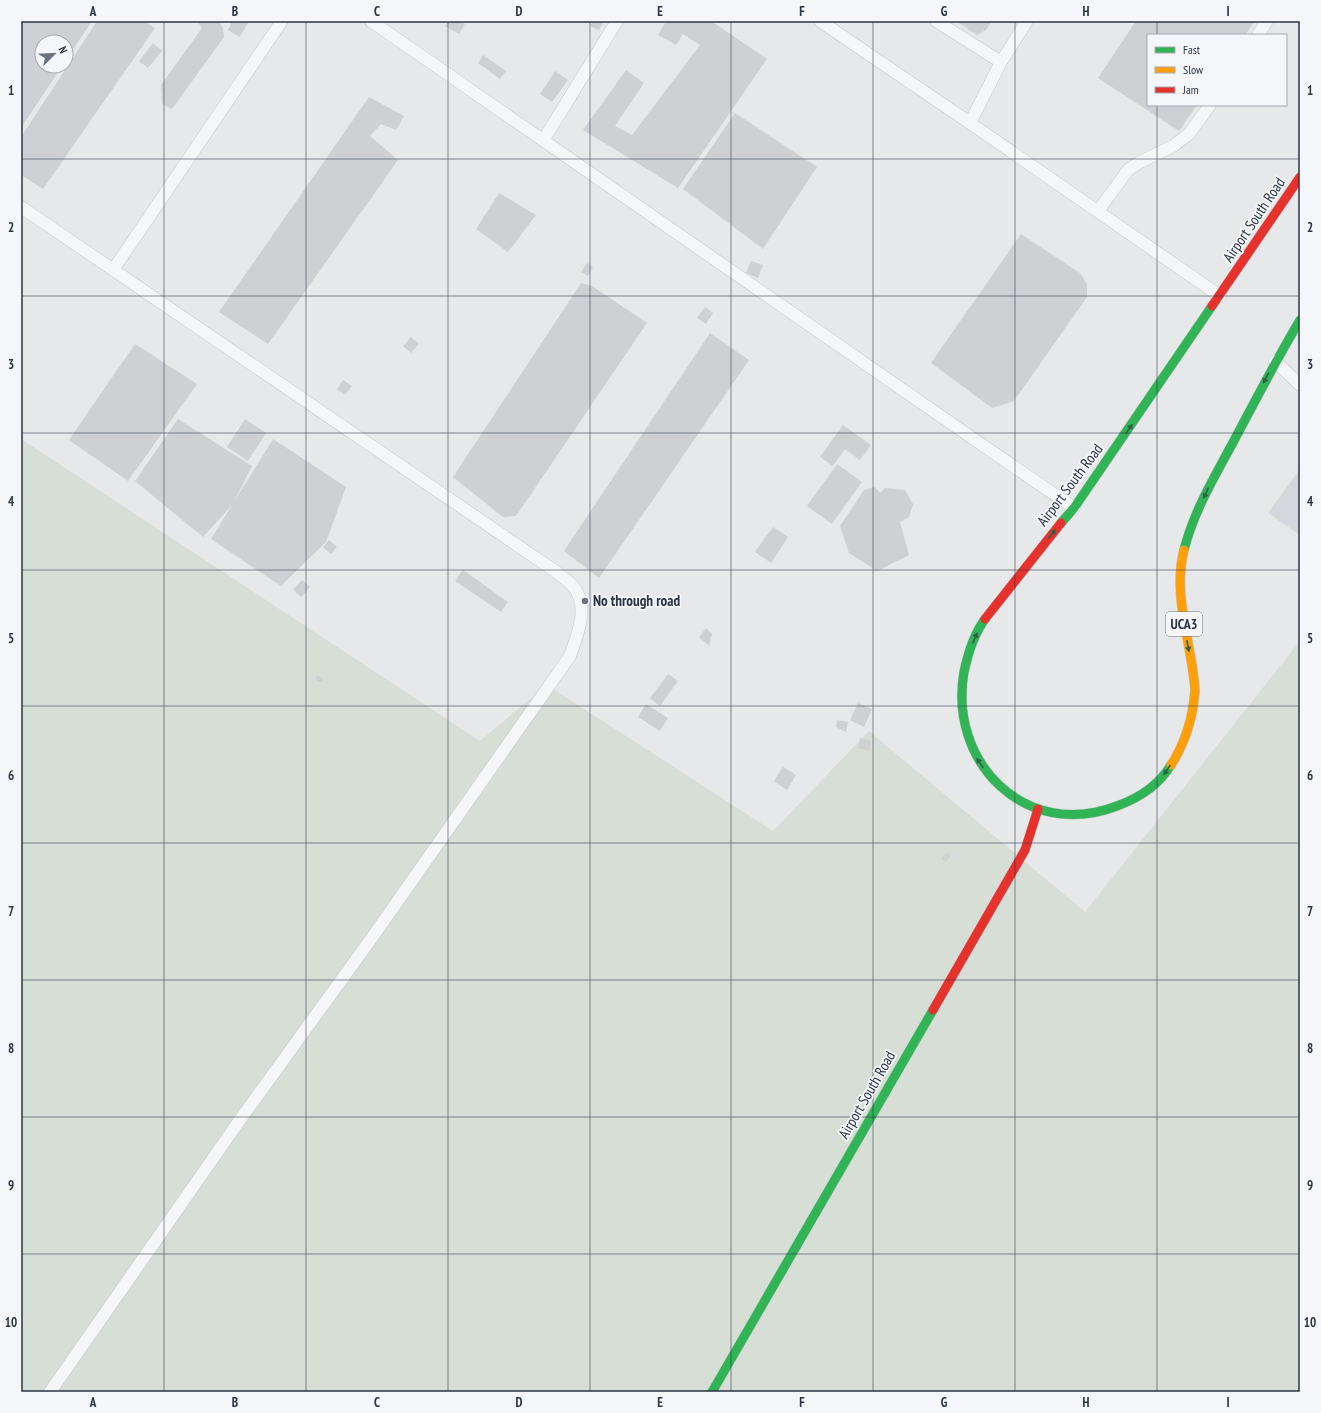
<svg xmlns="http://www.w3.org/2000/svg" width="1321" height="1413" viewBox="0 0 1321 1413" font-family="'PT Sans Narrow',sans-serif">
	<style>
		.built { fill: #d4d7dd }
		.green { fill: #d6ded6 }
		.building { fill: #ced0d3 }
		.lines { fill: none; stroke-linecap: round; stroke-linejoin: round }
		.lane-casing { stroke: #c4c6c8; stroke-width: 13 }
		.fast-casing { stroke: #c4c6c8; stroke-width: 10 }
		.slow-casing { stroke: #c4c6c8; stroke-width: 10 }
		.jam-casing { stroke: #c4c6c8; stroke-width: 10 }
		.lane { stroke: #f5f6f7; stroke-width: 12 }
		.fast { stroke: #30b455; stroke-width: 9 }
		.slow { stroke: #ff9f0a; stroke-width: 9 }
		.jam { stroke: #e5322d; stroke-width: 9 }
		.oneway { fill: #2d614b }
		.grid { fill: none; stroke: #2b3445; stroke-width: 1; stroke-opacity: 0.55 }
		.poi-dot { fill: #6c737f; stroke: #f4f6f9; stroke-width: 1.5 }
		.labels { text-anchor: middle; stroke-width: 3.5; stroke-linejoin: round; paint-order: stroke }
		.shield { fill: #f4f6f9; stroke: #676e7b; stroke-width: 1 }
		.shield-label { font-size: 14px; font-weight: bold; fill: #2b3445 }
		.street-label { font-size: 15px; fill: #2b3445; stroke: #f4f6f9 }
		.poi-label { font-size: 15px; font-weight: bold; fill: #2b3445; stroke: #f4f6f9; text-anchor: start }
		.neatline { fill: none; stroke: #2b3445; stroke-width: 1.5 }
		.grid-label { font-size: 13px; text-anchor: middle; font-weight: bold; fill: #2b3445 }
	</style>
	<rect width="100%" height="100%" fill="#e6e8ea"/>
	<path class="built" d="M1300,469v66l-32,-22z"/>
	<path class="green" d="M21,439l459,302 67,-56 226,146 96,-100 216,181 215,-271v751h-1279z"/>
	<path class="building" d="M21,21h71l-26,39v-18h-24v24h20l-41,62z
		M97,21h47l11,7 -112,161 -22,-14v-38z
		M197,21h22l4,7 1,9 -52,72 -10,-5 -1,-19 41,-57z
		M232,21h17l-9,16 -12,-7z
		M448,21h11l6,3 -6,10 -14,-8z
		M593,21h11l-5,9 -9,-4z
		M666,21h45l56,38 -89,129 -95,-58 43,-60 18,13 -29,43 17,9 68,-90 -17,-11 -7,11 -18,-10z
		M956,21h36l-6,9 -9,5z
		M1136,21h119l-10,14h-97v70h49l-18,26 -81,-53z
		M153,43l9,8 -14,17 -9,-7z
		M483,55l23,16 -6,8 -22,-16z
		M555,71l13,9 -16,22 -12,-8z
		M369,97l35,19 -8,14 -15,-6 -11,12 28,24 -130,184 -49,-32z
		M735,113l82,54 -54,82 -80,-60z
		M499,193l37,22 -28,37 -32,-23z
		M1021,234l59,39 7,11v13l-73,104 -22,7 -61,-45z
		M751,261l12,4 -5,13 -12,-5z
		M587,263l6,4 -5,9 -7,-4z
		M581,283l11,3 55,37 -131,193 -13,1 -50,-40z
		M705,307l8,6 -7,11 -9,-6z
		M710,333l39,27 -150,218 -35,-27z
		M411,337l8,7 -8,9 -8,-7z
		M135,344l62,40 -69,97 -59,-41z
		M343,380l9,6 -7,9 -8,-6z
		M178,419l74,47 -19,38 -30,33 -68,-56z
		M245,419l21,14 -18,28 -21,-14z
		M843,425l28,20 -11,15 -15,-11 -12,17 -13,-9z
		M273,439l73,48 -20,55 -45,44 -70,-47z
		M837,464l25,18 -30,42 -25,-18z
		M875,487l5,6 5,-5 20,2 8,14 -4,13 -9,5 9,33 -32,16 -28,-18 -9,-27 24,-36z
		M773,527l15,10 -17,26 -16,-11z
		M329,540l8,7 -6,7 -8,-7z
		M463,570l45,32 -7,10 -46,-31z
		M302,580l8,7 -9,10 -8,-7z
		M706,628l6,6 -3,12 -10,-9z
		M668,674l10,7 -18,25 -10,-8z
		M318,675l5,5 -3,2 -5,-3z
		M858,703l14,6 -8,18 -14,-7z
		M646,704l22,14 -8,13 -22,-14z
		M837,720l11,2 -2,10 -10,-5z
		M860,738l11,3 -2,10 -11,-3z
		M783,767l13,8 -9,15 -13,-9z
		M947,852l4,4 -5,6 -5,-4z"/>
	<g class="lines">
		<defs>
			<path id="lane" d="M371,21c236,161 468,326 703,487
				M820,21l150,102 250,173
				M936,21l65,41
				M1258,35l9,-14
				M970,123l31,-61 26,-41
				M544,139l73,-118
				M21,207l537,366c4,4 10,8 14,12 19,21 5,50 -2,71l-199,283 -134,185 -187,268
				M1098,211l30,-41 12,-8 33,-16 16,-12 21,-29
				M113,270l169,-249
				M1275,361l25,24"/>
			<path id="fast" d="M1061,523l13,-15 138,-202
				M1184,550c9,-36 28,-69 46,-102 23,-43 45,-86 70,-128
				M985,619c-11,15 -17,34 -21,53 -16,91 62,169 153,134 22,-8 42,-21 54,-41
				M712,1392l221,-382"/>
			<path id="slow" d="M1171,765c15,-23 22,-48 24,-75 -3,-46 -23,-94 -11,-140"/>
			<path id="jam" d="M1212,306l88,-129
				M985,619l76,-96
				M933,1010l92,-160 13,-41"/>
		</defs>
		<use href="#lane" class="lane-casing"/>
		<use href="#fast" class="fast-casing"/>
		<use href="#slow" class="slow-casing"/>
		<use href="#jam" class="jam-casing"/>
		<use href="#lane" class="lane"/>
		<use href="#fast" class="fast"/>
		<use href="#slow" class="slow"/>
		<use href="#jam" class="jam"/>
	</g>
	<defs><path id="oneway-solid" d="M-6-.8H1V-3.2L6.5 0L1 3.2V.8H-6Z"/></defs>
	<g class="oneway">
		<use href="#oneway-solid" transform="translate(1266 378) rotate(118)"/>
		<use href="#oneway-solid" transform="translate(1129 429) rotate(-55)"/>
		<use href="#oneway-solid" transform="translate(1206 493) rotate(114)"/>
		<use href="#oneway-solid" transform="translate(1052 534) rotate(-50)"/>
		<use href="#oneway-solid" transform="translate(975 638) rotate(-67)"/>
		<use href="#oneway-solid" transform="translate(1188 646) rotate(79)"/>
		<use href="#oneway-solid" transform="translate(980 763) rotate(-123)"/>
		<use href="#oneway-solid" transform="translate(1167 770) rotate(124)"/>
	</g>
	<path class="grid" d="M164,21v1371M306,21v1371M448,21v1371M590,21v1371M731,21v1371M873,21v1371M1015,21v1371M1157,21v14M1157,105v1287M21,159h1279M21,296h1279M21,433h1279M21,570h1279M21,706h1279M21,843h1279M21,980h1279M21,1117h1279M21,1254h1279"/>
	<circle class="poi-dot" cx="585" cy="601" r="4"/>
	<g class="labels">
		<rect class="shield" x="1166" y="612" width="36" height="24" rx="3"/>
		<g class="shield-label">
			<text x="1184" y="629">UCA3</text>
		</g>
		<g class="street-label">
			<text transform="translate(1254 220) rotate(-56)" y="5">Airport South Road</text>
			<text transform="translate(1070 485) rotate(-53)" y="5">Airport South Road</text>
			<text transform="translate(867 1095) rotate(-60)" y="5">Airport South Road</text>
		</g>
		<g class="poi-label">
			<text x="593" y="606">No through road</text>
		</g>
	</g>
	<rect width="1321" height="1413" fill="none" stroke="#f4f6f9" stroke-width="44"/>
	<rect x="1147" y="34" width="140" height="72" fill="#f4f6f9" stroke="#a4a8b1"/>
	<rect x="1155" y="47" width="20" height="6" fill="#30b455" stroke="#a4a8b1"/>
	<text x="1183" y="54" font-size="12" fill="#2b3445">Fast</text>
	<rect x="1155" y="67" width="20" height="6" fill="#ff9f0a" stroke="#a4a8b1"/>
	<text x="1183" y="74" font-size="12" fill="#2b3445">Slow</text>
	<rect x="1155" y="87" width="20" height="6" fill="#e5322d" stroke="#a4a8b1"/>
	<text x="1183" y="94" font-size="12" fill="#2b3445">Jam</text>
	<g transform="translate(54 54) rotate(66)"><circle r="19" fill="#f4f6f9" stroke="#a4a8b1"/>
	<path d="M0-3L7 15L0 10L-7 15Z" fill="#6c737f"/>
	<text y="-6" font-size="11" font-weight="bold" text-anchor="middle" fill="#2b3445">N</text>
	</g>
	<rect x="22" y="22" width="1277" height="1369" class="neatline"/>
	<g class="grid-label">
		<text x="93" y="16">A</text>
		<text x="235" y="16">B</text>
		<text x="377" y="16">C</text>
		<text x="519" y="16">D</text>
		<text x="660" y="16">E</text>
		<text x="802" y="16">F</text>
		<text x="944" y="16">G</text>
		<text x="1086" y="16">H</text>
		<text x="1228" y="16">I</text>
		<text x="11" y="95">1</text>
		<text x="1310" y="95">1</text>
		<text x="11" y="232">2</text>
		<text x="1310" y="232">2</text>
		<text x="11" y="369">3</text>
		<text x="1310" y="369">3</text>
		<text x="11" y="506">4</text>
		<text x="1310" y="506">4</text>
		<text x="11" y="643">5</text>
		<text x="1310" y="643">5</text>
		<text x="11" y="780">6</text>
		<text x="1310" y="780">6</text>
		<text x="11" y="916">7</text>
		<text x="1310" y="916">7</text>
		<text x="11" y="1053">8</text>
		<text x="1310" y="1053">8</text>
		<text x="11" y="1190">9</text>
		<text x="1310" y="1190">9</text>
		<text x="11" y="1327">10</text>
		<text x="1310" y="1327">10</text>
		<text x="93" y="1407">A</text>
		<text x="235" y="1407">B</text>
		<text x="377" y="1407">C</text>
		<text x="519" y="1407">D</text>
		<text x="660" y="1407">E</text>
		<text x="802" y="1407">F</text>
		<text x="944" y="1407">G</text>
		<text x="1086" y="1407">H</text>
		<text x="1228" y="1407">I</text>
	</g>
</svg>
